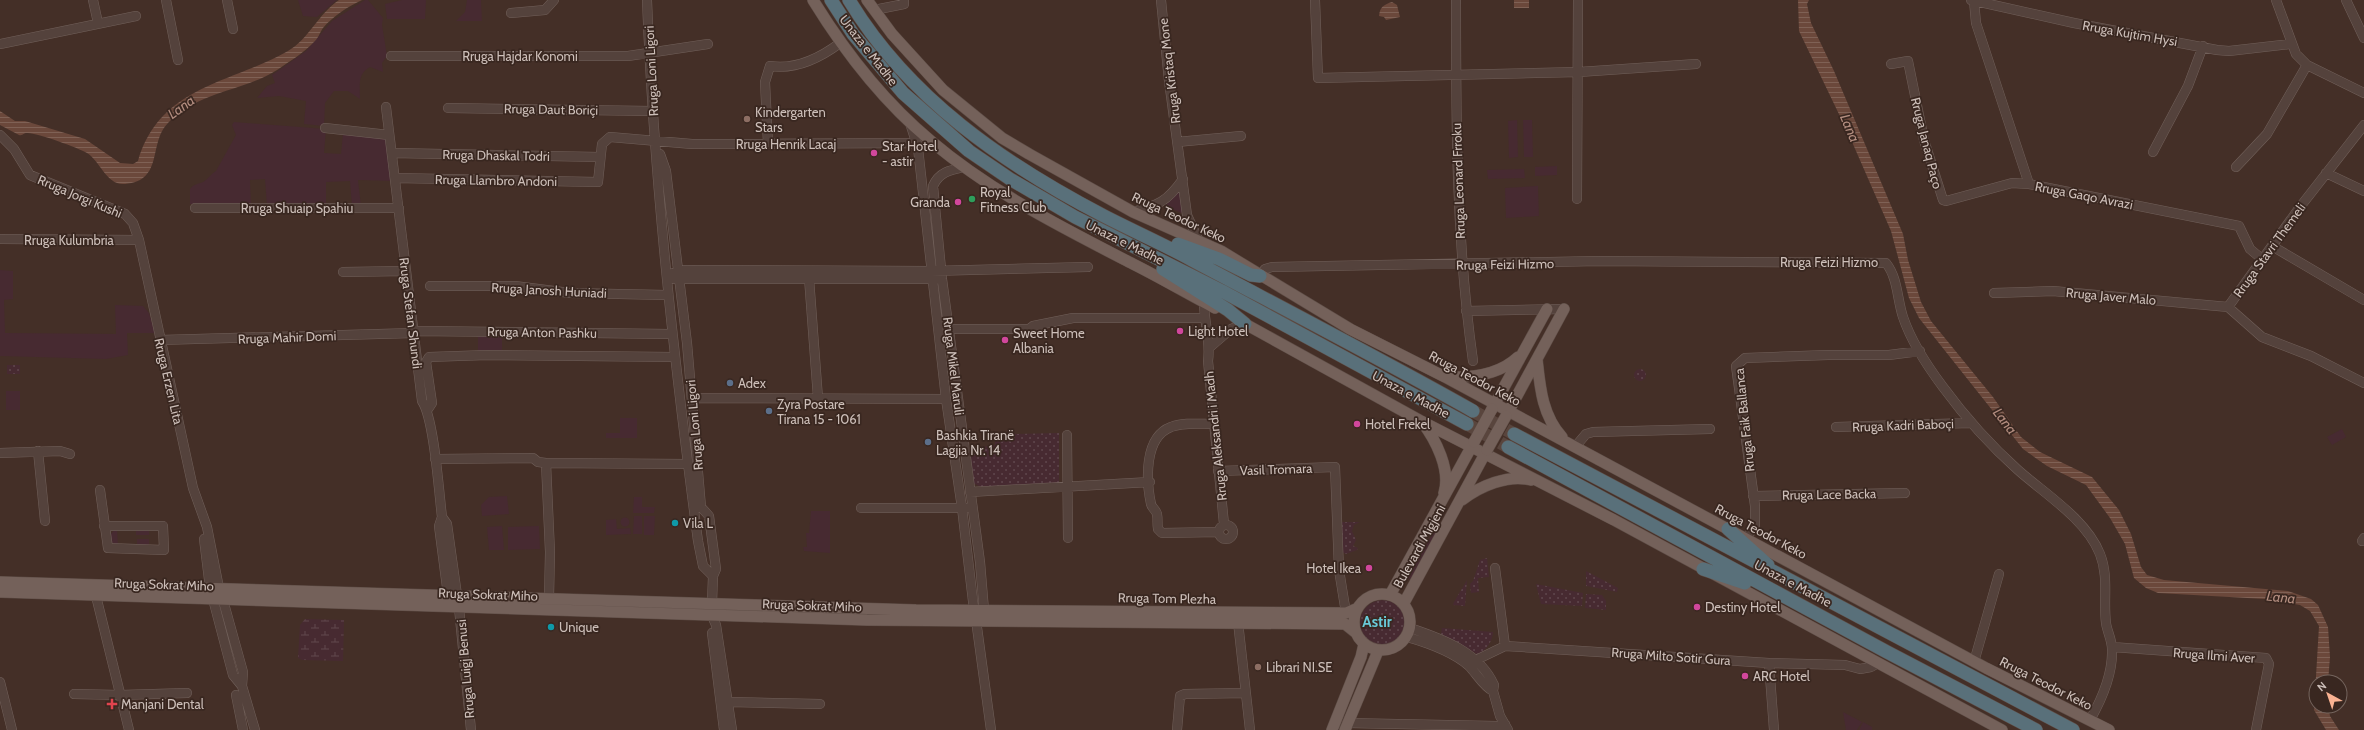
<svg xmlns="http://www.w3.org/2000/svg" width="2364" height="730" viewBox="0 0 2364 730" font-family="Cabin,sans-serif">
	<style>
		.grass { fill: #472a31 }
		.wetland { fill: url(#wetland-marsh) }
		.park { fill: url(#park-dots) }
		.water { fill: url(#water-rules) }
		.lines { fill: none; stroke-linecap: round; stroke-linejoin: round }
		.highway-tunnel { stroke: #59453d; stroke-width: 13; stroke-dasharray: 13 6; stroke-linecap: butt }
		.minor-casing { stroke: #71605a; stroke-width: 10 }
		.major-casing { stroke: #5d4c45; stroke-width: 12 }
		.highway-casing { stroke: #5e4d46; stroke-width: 14 }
		.minor { stroke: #54423c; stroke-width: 9 }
		.major { stroke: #74615a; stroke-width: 11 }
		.highway { stroke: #59707a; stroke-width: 13 }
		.major-bridge-casing { stroke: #5d4c45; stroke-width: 12; stroke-linecap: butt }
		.major-bridge { stroke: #74615a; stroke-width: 11 }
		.education-dot { fill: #8d6e63; stroke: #392720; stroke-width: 1.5 }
		.hotel-dot { fill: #d1479c; stroke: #392720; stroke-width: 1.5 }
		.leisure-dot { fill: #2e9e5b; stroke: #392720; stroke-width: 1.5 }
		.service-dot { fill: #5c6f8a; stroke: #392720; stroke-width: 1.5 }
		.culture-dot { fill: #0f9aa8; stroke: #392720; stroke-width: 1.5 }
		.health-dot { fill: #e0444e; stroke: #392720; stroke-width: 1.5 }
		.labels { text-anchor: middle; stroke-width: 3.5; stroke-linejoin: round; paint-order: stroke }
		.street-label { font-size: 13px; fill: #cdbfb9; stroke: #392720 }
		.poi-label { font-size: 13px; fill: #cdbfb9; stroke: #392720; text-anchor: start }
		.water-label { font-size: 14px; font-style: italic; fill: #b48e80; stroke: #392720 }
		.quarter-label { font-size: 15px; font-weight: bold; fill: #69cad8; stroke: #392720 }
	</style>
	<defs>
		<pattern id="wetland-marsh" width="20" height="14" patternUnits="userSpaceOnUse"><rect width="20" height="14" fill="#472a31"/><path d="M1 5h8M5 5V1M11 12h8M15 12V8" fill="none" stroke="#60474d"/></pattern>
		<pattern id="park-dots" width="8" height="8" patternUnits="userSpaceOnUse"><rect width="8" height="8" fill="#472a31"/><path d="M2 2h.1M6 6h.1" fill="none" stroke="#60474d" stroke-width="1.8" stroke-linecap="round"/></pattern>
		<pattern id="water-rules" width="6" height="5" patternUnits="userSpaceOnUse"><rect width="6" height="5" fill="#6b483b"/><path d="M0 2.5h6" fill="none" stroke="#7f6155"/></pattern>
	</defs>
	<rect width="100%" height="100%" fill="#442f27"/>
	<path class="grass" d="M298,0h39l-20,17 -14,-1z
		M365,0h3l15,18 -1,7 5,31 -5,7 1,9 -13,-5c-13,7 -10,19 -10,32l-12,-8h-14l-9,12 -1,23 -20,-2 2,-23 -27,-5 -22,2 10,-12 8,-3 -3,-8 34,-24 26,-30z
		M402,0h24l-1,19h-38l-2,-15z
		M467,0h14l1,21h-26l9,-9z
		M1517,120l1,37 -9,1 -1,-37z
		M1523,120h9l1,37h-9z
		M234,122l92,7 -2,24 17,1 2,-21 43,4 8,44 -36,-1 3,26h-9l-2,-25 -24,1v24h-59l-2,-27 -15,1 1,26 -61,-2v-15c4,-5 8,-5 13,-7 5,-3 8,-8 13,-11l20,-36 -4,-10z
		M1557,166v9l-22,1v-9z
		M1524,169l1,9 -37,1 -1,-9z
		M1538,186l1,30 -33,2 -1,-30z
		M1182,188l2,26 -19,-8z
		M0,270l13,1v28l-9,1 1,33 111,1 -1,-29 28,1 6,7 6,20h-28l1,22 -22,4 -106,-3z
		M478,335h24v17h-24z
		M6,391h14v19h-14z
		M620,418h17v20h-31v-5h14z
		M2342,429l4,8 -14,8 -5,-8z
		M507,496l2,18 -27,2 -1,-11 8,-8z
		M634,497h8v10h13l-1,6h-21z
		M811,511h19v42l-26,-2 -1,-4h4l-1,-14h3z
		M634,516h8v18h-9z
		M644,516h11l-1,19h-10z
		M620.5 522a4.5 4.5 0 1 1 9 0a4.5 4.5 0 1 1-9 0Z
		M616,519l1,10 13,-1 1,6 -25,1v-15z
		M502,526l2,24h-15l-2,-23z
		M539,526l1,23 -32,1v-23z
		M1436,527l3,2 -27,51 -4,-2z
		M115,529h2l1,17 -7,-4 -1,-7z
		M136,529h13v6h-13z
		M137,539h12v6h-12z
		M1843,712l19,10 -5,8h-11z
		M1863,722l9,5v3h-13z"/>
	<path class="wetland" d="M305,619l39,1 -1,41 -41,-1 -4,-2 2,-33z"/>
	<path class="park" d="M7,365h13v9h-13z
		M1634 375a6 6 0 1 1 12 0a6 6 0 1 1-12 0Z
		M1010,429l6,5 43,-1v51l-78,3 -8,-4 -4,-34 26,-4v-7l3,-1v-3l13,-2z
		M1340,522h20l-6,3 -2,6 4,9 -3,6 5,2 -1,2 -11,4 -4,-2z
		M1487,558l2,19 -11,1 1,14 -8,1 -1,-9 3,-3 7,-21z
		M1586,571l32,17 -1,4 -31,-6z
		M1467,580l-2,26 -12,-1 1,-3z
		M1536,584l47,9 -1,13 -41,-2z
		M1586,594l16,1 4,6v9l-21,-2z
		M1360 623a23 23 0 1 1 46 0a23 23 0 1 1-46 0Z
		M1442,628l51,4c0,8 -7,20 -16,22l-36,-20z"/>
	<path class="water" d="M339,0h23c-13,6 -29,16 -39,28 -3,4 -4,9 -8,13 -11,12 -25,20 -38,29 -35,22 -79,21 -109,53 -20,20 -4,58 -43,61 -18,2 -25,-23 -38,-31 -8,-5 -52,-21 -60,-20 -4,0 -4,3 -8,2l-19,-10v-14l15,10h10l60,18 35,24 13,1 5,-3c22,-75 92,-77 150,-110 21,-12 30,-37 51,-51z
		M1514,0h15v8h-15z
		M1798,0h11l-2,4 4,19 23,48 69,163 5,26 13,42 10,19 62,76 28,40 19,15 52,25 27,33 12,24 10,33 6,8 17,5 124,11 23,8 7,6 10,22 2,30 -2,25h-12v24h12l2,10 9,14h-13l-12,-20 5,-84 -9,-15 -10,-6 -35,-6 -107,-6 -12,-5 -12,-10 -9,-34 -15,-26 -24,-33 -39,-19 -24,-17 -104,-131 -10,-20 -18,-67 -42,-96 -50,-104z
		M1392,2l5,3 3,12 -14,3 -2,-3 -5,-1c1,-9 4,-11 13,-14z"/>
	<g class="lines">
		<path class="highway-tunnel" d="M1473,411l41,23
			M1467,424l41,23"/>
		<defs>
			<path id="minor" d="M93,0l5,23
				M166,0l12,60
				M227,0l6,29
				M647,0c7,181 27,361 51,541l5,25 10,10
				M1161,0l8,81 18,134 11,24
				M1315,0l3,78 261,-6 117,-8
				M1456,0c0,121 0,241 17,361
				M1971,0l103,23 143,27 12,1 62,-7
				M2276,0l20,54 11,11 57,28
				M2346,0l18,38
				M1974,1l2,22 53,161 210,42 11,23 12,10
				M874,10l30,-6v-4
				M511,13l34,-3 9,-10
				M0,44l136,-28
				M391,56h237l80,-12
				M1891,64l17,-3 16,79 19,60 3,1 66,-18 17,1
				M386,107l36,294c12,17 17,92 20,116l-3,9 9,69
				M448,108l205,3
				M910,123l8,25 28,251 16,109 12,102
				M325,128l64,7
				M0,135l14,14 16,26 95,39 8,9 6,17 54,248 14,39 12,61
				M1177,142l64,-6
				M768,144l-3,-62 5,-16c26,4 50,-8 70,-23
				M2153,152l35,-66 15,-40
				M392,153l208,4
				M660,154l6,17 21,172 14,164 8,9 7,53 -3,7 -1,27
				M965,167c-15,3 -26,5 -32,19l9,93 38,283 4,48
				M2236,167l31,-33 40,-69
				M2326,173l38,18
				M395,178l203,4 4,-38 8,-7 82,7 225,-1
				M1577,199l1,-199
				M195,208h204
				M1133,212c25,-7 34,-10 50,-33
				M0,239l139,1
				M2272,246l92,54
				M343,272l63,-1
				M673,273l11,-3 247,1 157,-4
				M1260,276l5,-7 7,-2 327,-6 287,2c12,15 11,36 17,54 8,24 25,50 40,70 22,30 47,58 75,83 27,24 68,49 82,84 9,23 3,45 6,69 1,8 6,17 6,26 1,25 -10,50 -22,71
				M809,278l9,120
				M674,279h263
				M430,286h85l55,7 97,2
				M1994,293l59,-2 175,16
				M1204,302c0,21 7,39 4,59l16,163
				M2228,307l72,-100 64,-82
				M2228,307l34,30 49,19 53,27
				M1466,311l98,-2
				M950,329h79l4,-3 40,-8h131
				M414,331l257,3
				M160,340l254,-7
				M1210,347l21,-18 14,-5
				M692,398l254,1
				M428,409l4,-6 -6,-41 3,-5 58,-2 187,2
				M1214,424c-14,0 -31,-2 -43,3 -27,10 -25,53 -20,77 1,4 5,6 6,10 1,5 0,10 1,15l4,4 56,-1
				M1836,427l134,-4
				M1067,435l1,103
				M1575,447l11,-13 7,-2 117,-3
				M38,451l7,70
				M0,453l60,-2 10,3
				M435,459l98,-1 5,4 8,1 142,1
				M546,463l4,89 -1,46
				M1218,471l117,-4 4,103 7,43
				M100,490l8,58 56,2 -1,-24h-59
				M970,492l180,-10
				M1753,496l152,-3
				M861,508h107
				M442,517l5,7 10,71
				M1219 532a7 7 0 1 1 14 0a7 7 0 1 1-14 0Z
				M204,539l6,49
				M1746,539l9,-14v-19l-19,-140 9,-8 83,-3h61l31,-4
				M2362,541l2,-3
				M1495,568l10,78
				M96,596l33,134
				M213,599l20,76 9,11
				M223,600l20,72 -1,14 13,44
				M459,608l12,122
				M712,616l4,9 16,105
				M976,620l15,110
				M1238,622l12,108
				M1410,628c33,11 69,24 84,57l-1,6 7,25 8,14
				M712,633l12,97
				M1407,637c21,6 45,14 62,29 7,7 15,21 24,25
				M2112,647l154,11 3,6 -13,66
				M1974,662l25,-88
				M1769,663l5,67
				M1470,667l6,-7 29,-14 264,17 76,2 15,4 11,-2 7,-4
				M0,682l12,48
				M74,694l46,1 67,-2
				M236,695l7,35
				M729,702l91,2
				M1347,723l150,3 8,-2
				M1177,730l3,-34 5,-2 61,-1"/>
			<path id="major" d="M813,0c32,52 71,102 118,141 60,51 132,87 202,123 28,14 55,30 82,44
				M867,0l25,34 51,56 59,48 27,16 104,58 88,39 129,78 95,48 541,291 123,62
				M1238,320l183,101 193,99 388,210
				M1537,359c3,28 5,56 25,78
				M1448,377c25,1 51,-2 70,-20
				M1492,409l55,-100
				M1506,416l58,-107
				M1422,422c14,18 29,48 22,71
				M1462,500c18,-14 46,-26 69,-20
				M0,582l916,28 430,3 12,-5
				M0,592l867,28 478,4 10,8
				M1354 622a28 28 0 1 1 56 0a28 28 0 1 1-56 0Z
				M1390,595l84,-153
				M1404,603l83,-153
				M1332,730l29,-73 3,-13
				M1345,730l33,-79"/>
			<path id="highway" d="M831,0l22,34 50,59 66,58 41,28 65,38 147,74 245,133
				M849,0c59,98 155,164 255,216 29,15 59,28 88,44 94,50 189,99 281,151
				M1178,244l41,15 32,16 9,1
				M1163,269l65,41 17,14
				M1514,434l559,296
				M1508,447l379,205 149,78
				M1728,529l40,36
				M1703,569l42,14"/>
		</defs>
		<use href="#minor" class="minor-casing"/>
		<use href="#major" class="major-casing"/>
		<use href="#highway" class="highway-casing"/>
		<use href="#minor" class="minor"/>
		<use href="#major" class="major"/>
		<use href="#highway" class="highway"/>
		<defs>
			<path id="major-bridge" d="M1474,442l18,-33
				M1487,450l19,-34"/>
		</defs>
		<use href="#major-bridge" class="major-bridge-casing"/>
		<use href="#major-bridge" class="major-bridge"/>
	</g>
	<g class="education-dot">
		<circle cx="747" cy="119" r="4"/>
		<circle cx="1258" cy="667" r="4"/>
	</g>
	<g class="hotel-dot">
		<circle cx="874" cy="153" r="4"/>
		<circle cx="958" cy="202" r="4"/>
		<circle cx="1180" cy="331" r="4"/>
		<circle cx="1005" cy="340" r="4"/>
		<circle cx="1357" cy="424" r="4"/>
		<circle cx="1369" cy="568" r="4"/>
		<circle cx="1697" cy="607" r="4"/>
		<circle cx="1745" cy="676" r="4"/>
	</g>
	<circle class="leisure-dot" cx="972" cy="199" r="4"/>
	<g class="service-dot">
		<circle cx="730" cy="383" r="4"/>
		<circle cx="769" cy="411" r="4"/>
		<circle cx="928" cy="442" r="4"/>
	</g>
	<g class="culture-dot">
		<circle cx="675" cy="523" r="4"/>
		<circle cx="551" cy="627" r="4"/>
	</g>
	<path class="health-dot" d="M110 698h4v4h4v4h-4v4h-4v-4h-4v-4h4z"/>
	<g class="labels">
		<g class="street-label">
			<text transform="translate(2130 33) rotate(10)" y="5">Rruga Kujtim Hysi</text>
			<text transform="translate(869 50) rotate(52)" y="5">Unaza e Madhe</text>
			<text x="520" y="61">Rruga Hajdar Konomi</text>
			<text transform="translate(651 71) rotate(-93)" y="5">Rruga Loni Ligori</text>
			<text transform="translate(1169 71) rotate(-97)" y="5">Rruga Kristaq Mone</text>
			<text transform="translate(551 109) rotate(1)" y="5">Rruga Daut Boriçi</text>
			<text transform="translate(1927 143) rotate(76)" y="5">Rruga Janaq Paço</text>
			<text x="786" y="149">Rruga Henrik Lacaj</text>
			<text transform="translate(496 155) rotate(1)" y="5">Rruga Dhaskal Todri</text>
			<text transform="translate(496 180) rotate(1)" y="5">Rruga Llambro Andoni</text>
			<text transform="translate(1458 181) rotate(-92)" y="5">Rruga Leonard Frroku</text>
			<text transform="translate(2084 195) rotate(11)" y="5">Rruga Gaqo Avrazi</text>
			<text transform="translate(80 196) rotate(23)" y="5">Rruga Jorgi Kushi</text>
			<text x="297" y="213">Rruga Shuaip Spahiu</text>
			<text transform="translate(1179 217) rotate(25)" y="5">Rruga Teodor Keko</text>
			<text x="69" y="245">Rruga Kulumbria</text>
			<text transform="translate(1125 242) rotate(26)" y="5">Unaza e Madhe</text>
			<text transform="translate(2269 250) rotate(-54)" y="5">Rruga Stavri Themeli</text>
			<text x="1829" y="267">Rruga Feizi Hizmo</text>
			<text transform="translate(1505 264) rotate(-1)" y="5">Rruga Feizi Hizmo</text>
			<text transform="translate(549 290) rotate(3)" y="5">Rruga Janosh Huniadi</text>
			<text transform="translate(2111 296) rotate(5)" y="5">Rruga Javer Malo</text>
			<text transform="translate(411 313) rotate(83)" y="5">Rruga Stefan Shundi</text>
			<text transform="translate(542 332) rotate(1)" y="5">Rruga Anton Pashku</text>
			<text transform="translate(287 337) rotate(-2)" y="5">Rruga Mahir Domi</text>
			<text transform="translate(954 366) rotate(83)" y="5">Rruga Mikel Maruli</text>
			<text transform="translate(1475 378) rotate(28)" y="5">Rruga Teodor Keko</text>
			<text transform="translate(169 381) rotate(77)" y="5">Rruga Erzen Lita</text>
			<text transform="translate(1411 394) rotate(28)" y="5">Unaza e Madhe</text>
			<text transform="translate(1744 420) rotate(-96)" y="5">Rruga Faik Ballanca</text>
			<text transform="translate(694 425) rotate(-95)" y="5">Rruga Loni Ligori</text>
			<text transform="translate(1903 425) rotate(-2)" y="5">Rruga Kadri Baboçi</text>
			<text transform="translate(1215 436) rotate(-96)" y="5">Rruga Aleksandri i Madh</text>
			<text transform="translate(1276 469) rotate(-2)" y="5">Vasil Tromara</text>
			<text transform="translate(1829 494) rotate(-1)" y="5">Rruga Lace Backa</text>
			<text transform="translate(1761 531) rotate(28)" y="5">Rruga Teodor Keko</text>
			<text transform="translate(1419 546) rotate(-61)" y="5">Bulevardi Migjeni</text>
			<text transform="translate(1793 583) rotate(28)" y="5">Unaza e Madhe</text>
			<text transform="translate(164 584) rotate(2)" y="5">Rruga Sokrat Miho</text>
			<text transform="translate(488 594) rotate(2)" y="5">Rruga Sokrat Miho</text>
			<text transform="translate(1167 598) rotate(1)" y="5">Rruga Tom Plezha</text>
			<text transform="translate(812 605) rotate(2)" y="5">Rruga Sokrat Miho</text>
			<text transform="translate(2214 655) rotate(4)" y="5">Rruga Ilmi Aver</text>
			<text transform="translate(1671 656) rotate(4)" y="5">Rruga Milto Sotir Gura</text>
			<text transform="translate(465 669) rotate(-95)" y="5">Rruga Luigj Benusi</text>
			<text transform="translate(2046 683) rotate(27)" y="5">Rruga Teodor Keko</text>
		</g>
		<g class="poi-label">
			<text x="755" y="117">Kindergarten<tspan x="755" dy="15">Stars</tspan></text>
			<text x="882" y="151">Star Hotel<tspan x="882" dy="15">- astir</tspan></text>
			<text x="980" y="197">Royal<tspan x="980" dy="15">Fitness Club</tspan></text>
			<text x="950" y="207" text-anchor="end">Granda</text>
			<text x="1188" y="336">Light Hotel</text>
			<text x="1013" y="338">Sweet Home<tspan x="1013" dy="15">Albania</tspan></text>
			<text x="738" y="388">Adex</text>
			<text x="777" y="409">Zyra Postare<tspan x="777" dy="15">Tirana 15 - 1061</tspan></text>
			<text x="1365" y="429">Hotel Frekel</text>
			<text x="936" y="440">Bashkia Tiranë<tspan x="936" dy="15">Lagjia Nr. 14</tspan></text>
			<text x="683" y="528">Vila L</text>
			<text x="1361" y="573" text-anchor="end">Hotel Ikea</text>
			<text x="1705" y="612">Destiny Hotel</text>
			<text x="559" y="632">Unique</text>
			<text x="1266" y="672">Librari NI.SE</text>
			<text x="1753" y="681">ARC Hotel</text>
			<text x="121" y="709">Manjani Dental</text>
		</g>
		<g class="water-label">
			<text transform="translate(181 107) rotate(-36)" y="5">Lana</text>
			<text transform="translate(1850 128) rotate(67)" y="5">Lana</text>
			<text transform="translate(2005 421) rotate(52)" y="5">Lana</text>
			<text transform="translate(2281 597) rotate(6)" y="5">Lana</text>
		</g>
		<g class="quarter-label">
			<text x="1377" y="627">Astir</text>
		</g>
	</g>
	<g transform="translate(2328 694) rotate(320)"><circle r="19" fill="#392720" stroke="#74645d"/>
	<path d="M0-3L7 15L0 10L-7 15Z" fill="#fab292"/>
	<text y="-6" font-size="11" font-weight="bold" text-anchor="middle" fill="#cdbfb9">N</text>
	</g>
</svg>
